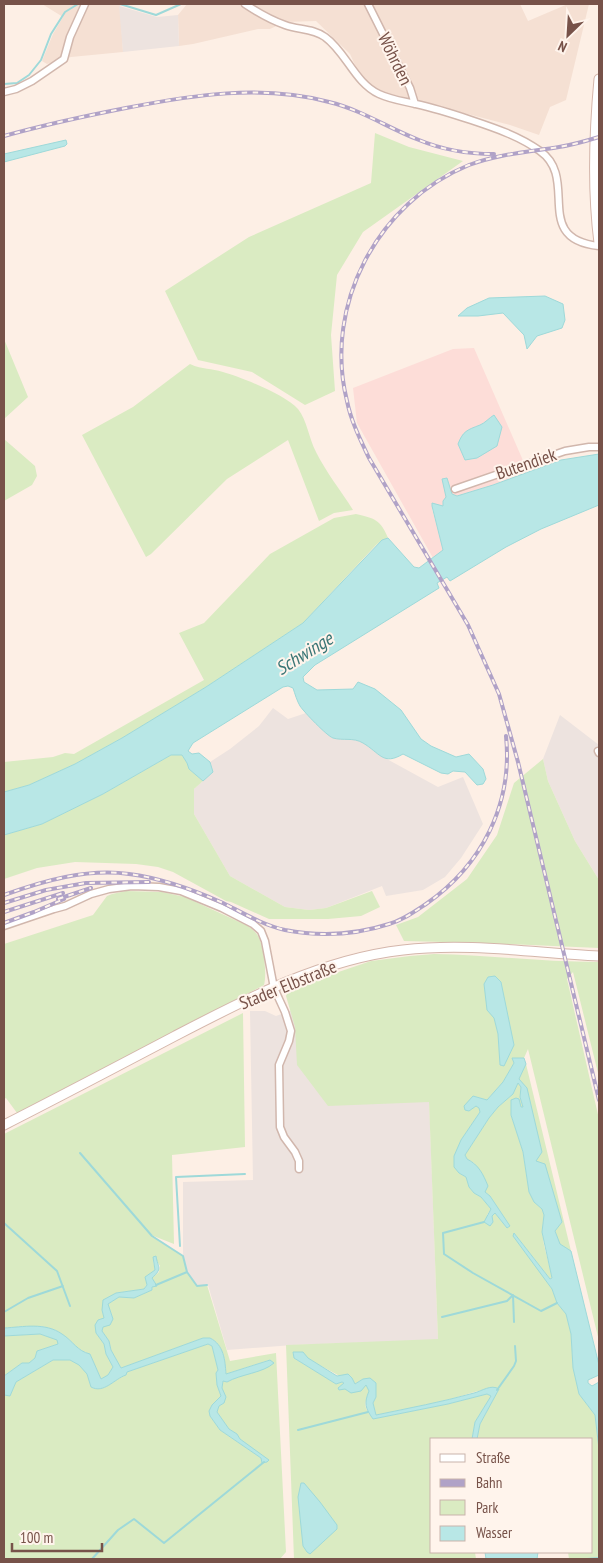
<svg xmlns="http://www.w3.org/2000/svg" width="603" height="1563" viewBox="0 0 603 1563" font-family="'PT Sans Narrow',sans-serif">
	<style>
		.residential { fill: #f5e0d3 }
		.commercial { fill: #fdddd8 }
		.industrial { fill: #ede3df }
		.green { fill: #daebc2; fill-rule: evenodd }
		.water { fill: #b8e7e6; stroke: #9ed9d9 }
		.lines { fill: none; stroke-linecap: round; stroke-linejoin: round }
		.stream { stroke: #9ed9d9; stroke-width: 2 }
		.street-casing { stroke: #d1b7ad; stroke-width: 9 }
		.secondary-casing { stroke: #d4b6ab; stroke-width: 11 }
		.street { stroke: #fff; stroke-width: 6 }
		.secondary { stroke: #fff; stroke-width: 9 }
		.rail-casing { stroke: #b0a2c7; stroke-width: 4 }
		.rail { stroke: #fff4ec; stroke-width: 2; stroke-dasharray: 5.5; stroke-linecap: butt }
		.labels { text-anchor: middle; stroke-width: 4; stroke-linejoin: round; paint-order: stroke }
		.street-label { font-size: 18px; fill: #775249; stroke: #fff4ec }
		.water-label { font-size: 19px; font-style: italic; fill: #397575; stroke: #fff4ec }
	</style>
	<rect width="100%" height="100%" fill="#fdefe5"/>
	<path class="residential" d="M42,4h78l3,48 -52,5 -24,7 -5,-3 11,-27 10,-17z
		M187,4h333l8,17 40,-17h21l-23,96 -16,7 -11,28 -29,-10 -131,-34 -20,-17 -9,-20 -34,-33 -31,1 -15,7h-12l-65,15 -14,2 -1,-31z"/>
	<path class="commercial" d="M474,348l54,124 -35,13 -36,11 -5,-2 -5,-16v19l-4,9 -11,3 11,38v3l-10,8 -76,-135 -4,-35 100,-39z"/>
	<path class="industrial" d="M119,6l38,11 21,-2 1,31 -56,6z
		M273,708l15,11 18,-6 26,25 22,1 8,3 23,16 53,29 25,-10 20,47 -22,34 -16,19 -22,13 -37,6 -4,-10 -56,22 -17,2 -24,-3 -55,-31 -36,-62v-25l19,-17 -3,-10 20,-13 29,-23z
		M560,715l39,30v135l-24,-39 -27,-60 -5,-22z
		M424,962l14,378 -145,5 -66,5 -19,-65 -11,1 -10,-14 -4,-16v-74l70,-2 -3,-169h15l11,5z"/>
	<path class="green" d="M375,133l34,14 54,14 -100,71 -26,43 -6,60 4,56 -30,14 -53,-33 -54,-12 -33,-69 84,-54 122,-54z
		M4,339l24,58 -24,22z
		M190,364c13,6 21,4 33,8 18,5 63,23 75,37 9,11 11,30 18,43 10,20 25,39 37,58l-19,3 -15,8 -31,-81 -61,39 -76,75 -5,3 -64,-122 51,-28z
		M4,439l31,27 2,10 -5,9 -28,16z
		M356,514c18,4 25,6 32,24l-6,2 -6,5 -73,78 -97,64 -84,51 -47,26 -46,21 -25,7v-30l49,-5 12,-4 9,1 130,-74 -25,-47 25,-10 66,-69 64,-36z
		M171,755h11l5,8 2,6 14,12 -9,8v25l36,62 55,31 24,3 17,-2 46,-17 8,16 -19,9 -33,3h-59l-38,-17 -5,-1 -53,-29 -15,-5 -22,-3 -61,-2 -38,6 -33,11v-44l38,-11 61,-30z
		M543,759l5,22 27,60 24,39v68l-117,-5 -78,-2 -8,-16 22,-8 49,-38 30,-44 17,-52z
		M126,891l36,1 23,5 61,28c5,3 9,6 12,11 6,10 9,39 6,49l-247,128 -11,-15 -2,1v-155l89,-29 14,-19 5,-2z
		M434,954c56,1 110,8 165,8v115l-26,-105 -6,7 32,140v222l-71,-292 -4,9h-12l2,5 -11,19 -16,18 -14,-4 -4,15 7,-5 3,2 1,4 -19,28 -2,33 7,4 3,10 5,6 7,4 10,12 -4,6 2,10 4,-3 -1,-6 3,-3 12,15 3,-2 -20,-30 -5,-4 -11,-29 -7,-4 -2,-4 24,-37 9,-11 15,-13 5,-11 3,4 -1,10 3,10h-2l-2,-7 -8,15 12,37 6,40 5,10 8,7 2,6 -2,16 2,14 8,32 -2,2 -36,-46 38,56 5,14 9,11 5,20 2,32 6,28 16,21 4,34v107l-1,3h-29l-1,-7h24v-113h-115l3,-15 19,-35c-16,-2 -37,8 -53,11 -24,6 -47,10 -70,15l-3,-12 3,-6 -13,-18 -8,5c-21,-10 -40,-23 -62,-32l1,6 42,26 6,-2 2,2 22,1 4,6c-7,14 -6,16 3,28l75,-15 39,-10 4,2 -16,26 -3,17h-40v113h43l1,7h-182l-8,-214 152,-6 -9,-237 -101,4 -31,-41 -2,-38 -9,-31 1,-3 13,-8 71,-24 39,-5zM494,1018l20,26 -11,22 -3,-1 -2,-31z
		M243,1013l2,134 -73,8 2,89 -23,-9 32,21 4,16 10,14 10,-1 23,76 46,-8 10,199 -6,7h-276v-164l6,1 6,-14 37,-22h17l10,5 7,9 4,13c13,7 23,-8 35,-12l1,-3 81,-28 4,2 6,24 -2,3 1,12 4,11 -9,9 -2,11 10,14 41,28 1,5 5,-1 -27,-23 -3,-5 -8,-5 -12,-17 2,-6 5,-3 -2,-15 1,-7 4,1 42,-22 -43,14c-1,-14 -2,-29 -16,-36h-7l-82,30 -10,-18 -2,-9 -7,-10 1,-4 10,-8 -5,-15 11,-7 15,1 18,-8 1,-9 -1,-3 7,-6 1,-6 -3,-5 -4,-1 2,10 -11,19 -28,4 -14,17 2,8 -8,15 8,11 2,10 7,13 -5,8 -7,4 -11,-25c-13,-3 -17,-13 -28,-20 -17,-12 -39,-7 -58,-6v-194z
		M526,1064l45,187 -12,-7 -4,-14 7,-8 -24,-59 -3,-2 2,-3 -10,-69 -7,-8 -1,-2z
		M40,1334l18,6v4l-21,7 -2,7 -6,5h-7l-18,13v-40z"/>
	<path class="water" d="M66,140l1,4 -2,2 -61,16v-8z
		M545,296l18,8 2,16 -3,8 -25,8 -10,13 -3,-14 -21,-22 -25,3h-20l9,-8 22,-10z
		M494,415l8,12 -5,19 -20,12 -12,2 -7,-16c5,-13 9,-14 22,-19 5,-2 9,-7 14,-10z
		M599,454v51l-58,24 -35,18 -56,34 -3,-4 -10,6 2,5 -124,77 -12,12 1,5 13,8 36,-1 5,-7 17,7 26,21 20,29 10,7 25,11 13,-3 14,15 3,10 -3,5 -6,1 -12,-13 -12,-1 -5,3 -7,-1 -38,-19c-20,12 -23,-1 -40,-11 -10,-6 -20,-2 -30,-5 -6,-2 -29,-26 -33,-32 -3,-5 -5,-12 -7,-18l-5,-2 -5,1 -90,56 -5,8 4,3 7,-1 11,9 3,10 -10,9 -14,-12 -2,-6 -5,-8h-11l-68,39 -61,30 -38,11v-43l25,-7 46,-21 47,-26 84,-51 97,-64 79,-83 6,-2 26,29 5,1 24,-18 -11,-44v-3l11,3v-5l3,-4 -4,-18 5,-1 5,16 5,2 36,-11 68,-25z
		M495,976l6,6 13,63 -10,21 -4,-1 -2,-31 -4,-16 -7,-8 -3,-26 4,-7z
		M512,1058h12l2,6 -7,15 8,9 15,64 -6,9 9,3 17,58 -7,9 5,13 11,7 28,114v10l-11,5v3l4,3 7,-4v67l-4,-34 -16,-21 -6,-26 -2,-34 -5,-20 -9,-11 -5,-14 -39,-53 1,-3 36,46 2,-1 -10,-46 2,-17 -2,-6 -8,-7 -5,-10 -6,-40 -12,-37v-15l5,-2 3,1 2,8h2l-3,-10 1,-10 -3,-4 -5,11 -15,13 -9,11 -24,37 2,4c12,6 16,15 21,27l-3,6 5,4 20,30 -3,2 -12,-15 -3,3 1,6 -3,4 -6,-4 7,-13 -10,-12 -7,-4 -5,-6 -3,-10 -7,-4 -5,-6v-11l7,-16 19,-28 -1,-4 -3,-2 -7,5 -4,-1 -1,-4 9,-10 14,4 16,-18 11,-19z
		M156,1256c2,12 7,12 -4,22l5,8 -5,1v3l-18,8 -15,-1 -11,7 5,15 -3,6 -7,2 -1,4 7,10 2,9 10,18 82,-30h7c14,7 15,22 16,36l44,-14 4,3c-11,10 -33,11 -47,19l-4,-1 -1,7 4,9 -2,6 -5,3 -2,6 12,17 8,5 3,5 29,21 -2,2 -5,1 -1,-5 -41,-28 -10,-14 -1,-5 3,-6 9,-9 -4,-11 -1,-12 2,-3 -6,-24 -4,-2 -81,28 -1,3c-12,4 -22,19 -35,12l-4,-13 -8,-9 -9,-5h-17l-37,22 -6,14 -6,-1v-19l18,-13h7l6,-5 2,-7 21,-7 -1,-4 -17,-6 -36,2v-8c19,-1 41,-6 58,6 11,7 15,17 28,20l11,25 7,-4 5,-8 -7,-13 -2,-10 -8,-11 -1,-8 3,-5 6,-2 -2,-8 1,-10 13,-7 28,-4 3,-4 -2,-8 10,-7 -2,-13z
		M293,1352h10l5,6 29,18 11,-2 4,4 3,6 8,-5 7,-1 6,5v14l-3,6 3,12c33,-7 66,-13 98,-22 8,-2 17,-9 25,-4l-19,35 -3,15h-5l3,-17 16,-26 -4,-2 -39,10 -75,15c-8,-11 -9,-16 -4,-28l-3,-6 -5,6 -10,2 -6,-4 -6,1 -1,-2 6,-5 -2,-1 -6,2 -42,-26z
		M301,1483h3l16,19 17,23v4l-27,25 -3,-2 -4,-6 -5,-49z
		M485,1552h53l-1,7h-51z"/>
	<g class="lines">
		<path class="stream" d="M120,4l36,11 25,-11
			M4,84l13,-1 12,-8 12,-15 10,-26 14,-22 13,-8
			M80,1153l72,83 31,20 4,16
			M484,1222l-41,11 1,21 29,19 68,38 16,-8
			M4,1223l53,48 13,35
			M180,1246l-4,-69 69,-3
			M156,1285l31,-13 10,14 10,-1
			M4,1312l24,-14 35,-12
			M442,1317l65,-16 6,-6 1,27
			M497,1390l17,-24 2,-5 -1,-15
			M298,1430l70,-18
			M92,1559l26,-29 16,-11 30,24 100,-81
			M587,1559l11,-1"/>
		<defs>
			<path id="street" d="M245,4c12,8 26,16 40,21 13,5 28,3 40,12 21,15 30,46 54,57 13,6 24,7 37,10 18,4 37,10 55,16 24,8 48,16 69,31 40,28 -9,88 59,95
				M368,4l42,84 5,16
				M4,92l12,-3 16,-8 32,-22 6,-22 15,-33
				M455,489l110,-38 24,-4h10
				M598,751l1,2
				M4,926l50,-17 11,-3 26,-12 18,-5 23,-3 27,1 22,4 41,17 31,16 8,7 4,10 9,47 11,24 6,19 -2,10 -10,24 1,62 4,10 11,15 4,9v8"/>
			<path id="secondary" d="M599,79c-5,54 -7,110 0,164
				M4,1125c57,-29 114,-59 171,-89 71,-37 147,-77 228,-86 65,-8 131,3 196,6"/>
		</defs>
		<use href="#street" class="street-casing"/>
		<use href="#secondary" class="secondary-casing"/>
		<use href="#street" class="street"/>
		<use href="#secondary" class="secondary"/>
		<defs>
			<path id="rail" d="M4,136c40,-11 81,-20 122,-28 67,-13 135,-24 203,-6 33,8 59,26 90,38 24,10 49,14 75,14
				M599,137c-13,4 -27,8 -40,10 -31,5 -61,7 -90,18 -91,37 -146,140 -122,236 4,20 13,38 22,57l99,167 31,69 19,68 81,338
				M4,895c39,-14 83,-27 125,-21 32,4 65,16 94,29 20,10 40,22 62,27 36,7 70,5 104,-6 14,-4 25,-12 37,-20 56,-39 87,-100 80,-168
				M58,899l33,-11
				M4,903l42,-13 40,-7 63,-1
				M4,912l59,-19
				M4,923l30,-11 30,-13"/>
		</defs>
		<use href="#rail" class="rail-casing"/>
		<use href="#rail" class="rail"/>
	</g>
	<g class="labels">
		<g class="street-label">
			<text transform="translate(395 59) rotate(64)" y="6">Wöhrden</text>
			<text transform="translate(526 464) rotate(-19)" y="6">Butendiek</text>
			<text transform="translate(288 985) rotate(-22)" y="6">Stader Elbstraße</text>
		</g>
		<g class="water-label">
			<text transform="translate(304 653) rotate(-32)" y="7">Schwinge</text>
		</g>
	</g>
	<rect width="603" height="1563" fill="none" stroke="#775249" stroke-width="10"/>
	<rect x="430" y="1438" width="162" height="115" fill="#fff4ec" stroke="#c9b3ab"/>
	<rect x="440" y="1454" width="25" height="8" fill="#ffffff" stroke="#c9b3ab"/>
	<text x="476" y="1463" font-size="15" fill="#775249">Straße</text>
	<rect x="440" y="1479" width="25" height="8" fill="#b0a2c7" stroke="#c9b3ab"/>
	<text x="476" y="1488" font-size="15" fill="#775249">Bahn</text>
	<rect x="440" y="1500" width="25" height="15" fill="#daebc2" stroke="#c9b3ab"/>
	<text x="476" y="1513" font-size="15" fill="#775249">Park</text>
	<rect x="440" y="1526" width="25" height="15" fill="#b8e7e6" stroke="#c9b3ab"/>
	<text x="476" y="1538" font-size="15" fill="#775249">Wasser</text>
	<g transform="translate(568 35) rotate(205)" stroke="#fff4ec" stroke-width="4" paint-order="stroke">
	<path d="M0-4L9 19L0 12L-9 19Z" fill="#775249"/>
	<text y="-8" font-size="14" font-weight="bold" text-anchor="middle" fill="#775249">N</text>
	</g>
	<path d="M12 1543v8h90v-8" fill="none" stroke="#775249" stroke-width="2.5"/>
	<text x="20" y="1543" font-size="15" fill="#775249" stroke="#fff4ec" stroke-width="4" paint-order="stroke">100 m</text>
</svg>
